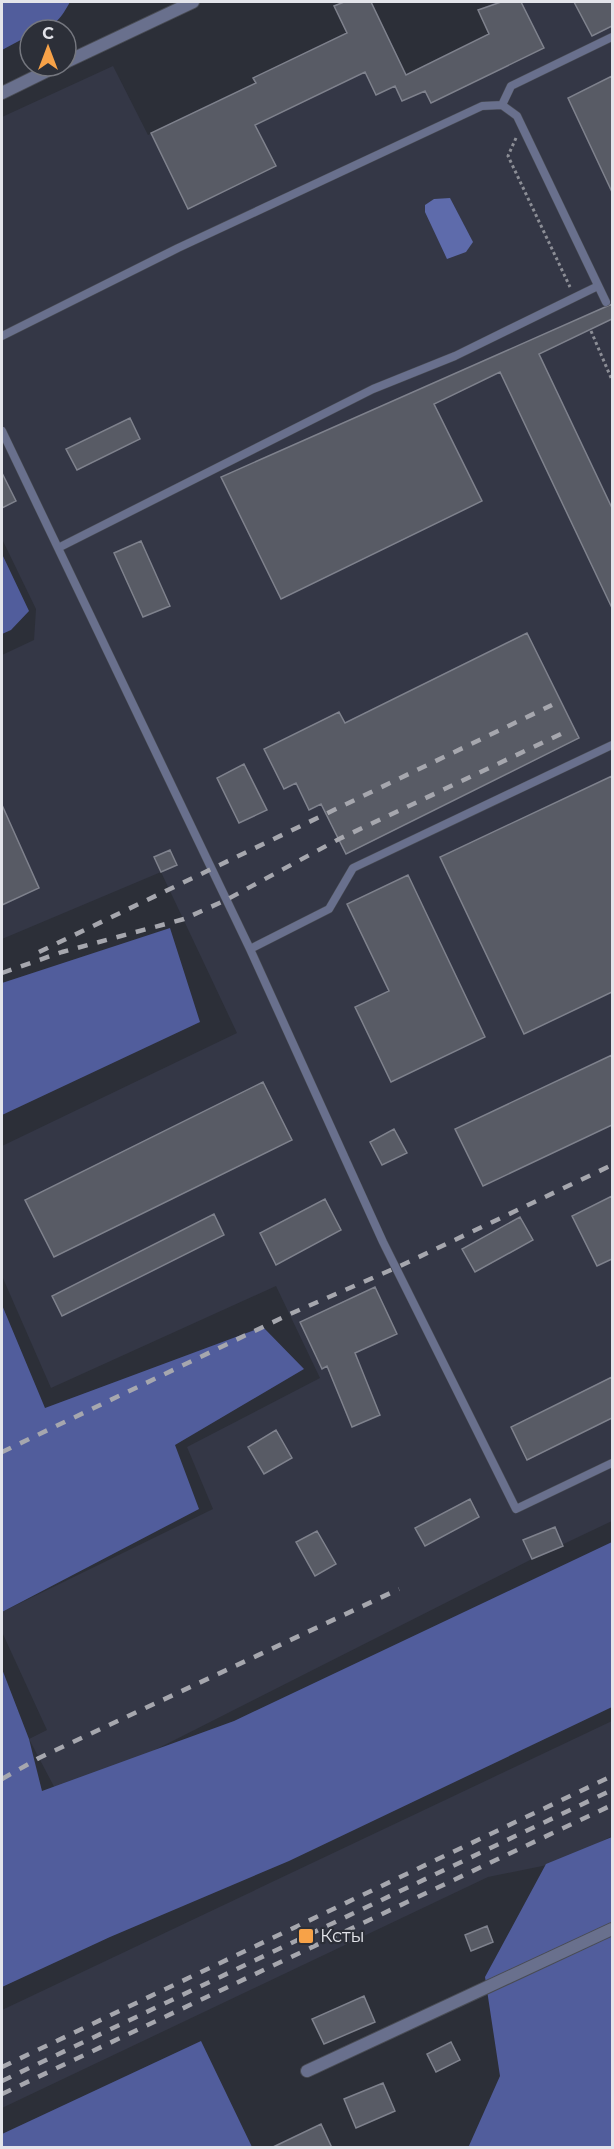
<svg xmlns="http://www.w3.org/2000/svg" width="614" height="2149" viewBox="0 0 614 2149" font-family="Montserrat,sans-serif">
	<style>
		.built { fill: #343746 }
		.forest { fill: #515d9c }
		.water { fill: #5e6bab }
		.building { fill: #585b65; stroke: #7f828d; stroke-width: 1.5 }
		.lines { fill: none; stroke-linecap: round; stroke-linejoin: round }
		.service-casing { stroke: #494c54; stroke-width: 9 }
		.minor-casing { stroke: #494c54; stroke-width: 14 }
		.tertiary-casing { stroke: #494c54; stroke-width: 14 }
		.path { stroke: #8c8e96; stroke-width: 3; stroke-dasharray: 3 3; stroke-linecap: butt }
		.service { stroke: #69708d; stroke-width: 8 }
		.minor { stroke: #69708d; stroke-width: 12 }
		.tertiary { stroke: #69708d; stroke-width: 12 }
		.rail { stroke: #a6a7ae; stroke-width: 4.5; stroke-dasharray: 10 10; stroke-linecap: butt }
		.poi-dot { fill: #f7a248; stroke: #2c2f38; stroke-width: 2 }
		.labels { text-anchor: middle; stroke-width: 4.5; stroke-linejoin: round; paint-order: stroke }
		.poi-label { font-size: 18px; fill: #e3e4ea; stroke: #2c2f38; text-anchor: start }
	</style>
	<rect width="100%" height="100%" fill="#2c2f38"/>
	<path class="built" d="M344,2h27l38,77 8,-3 -3,-5 75,-37 -11,-24 18,-8h116v1519l-80,38 -472,239 -31,-59 18,-9 -45,-98v-20l211,-103 -26,-62 133,-69 -44,-92 -225,102 -49,-112v-130l235,-113 -76,-161 -159,67v-284l32,-15 2,-31 -34,-70v-422l111,-51 35,69 91,-44 4,7 16,-8 -6,-12 100,-31 -19,-41z
		M612,1721v115l-50,26 -74,15 -486,231v-98z"/>
	<path class="forest" d="M2,2h68c-10,18 -17,28 -40,28v5l-28,15z
		M2,554l27,57 -18,19 -9,4z
		M170,928l30,94 -198,93v-132z
		M2,1305l43,103 218,-81 41,42 -129,76 24,64 -197,103z
		M612,1542v165l-323,154 -179,76 -108,50v-318l27,70 13,52 192,-70z
		M612,1837v310l-144,1 32,-72 -15,-99 61,-113z
		M201,2041l51,106h-250v-13z"/>
	<path class="water" d="M450,198l23,44 -7,10 -19,7 -22,-47v-7l9,-6z"/>
	<path class="building" d="M344,2h27l35,73 83,-41 -11,-24 23,-8h20l23,46 -113,55 -6,-12 -23,10 -7,-15 -19,9 -11,-23 -110,53 21,41 -88,43 -37,-76 105,-50 -3,-5 94,-45 -13,-27z
		M574,2h38v24l-20,10z
		M612,76v116l-44,-94z
		M612,304v15l-73,35 73,154v100l-112,-236 -66,32 48,97 -201,98 -60,-122z
		M130,418l10,21 -63,31 -11,-21z
		M2,473l14,28 -14,7z
		M141,541l29,65 -27,11 -29,-64z
		M527,633l52,105 -233,116 -25,-50 -12,6 -13,-27 -12,6 -20,-40 75,-37 6,11z
		M244,764l23,46 -28,13 -22,-45z
		M612,776v216l-88,42 -84,-177z
		M2,805l37,83 -37,17z
		M170,850l7,15 -16,7 -7,-15z
		M408,875l77,162 -94,45 -36,-75 34,-16 -42,-87z
		M612,1055v70l-129,61 -28,-57z
		M263,1082l29,58 -238,117 -29,-57z
		M394,1129l13,24 -25,12 -12,-23z
		M612,1196v63l-15,7 -25,-50z
		M325,1199l16,31 -65,35 -16,-32z
		M214,1214l10,21 -162,81 -10,-20z
		M520,1217l13,23 -58,32 -13,-23z
		M375,1287l22,47 -42,19 25,62 -28,12 -25,-61 -5,3 -22,-47z
		M612,1377v41l-85,42 -16,-33z
		M276,1430l16,28 -28,16 -16,-27z
		M470,1499l9,18 -54,29 -10,-18z
		M555,1527l8,19 -31,13 -9,-19z
		M317,1531l19,33 -21,12 -19,-34z
		M487,1926l6,16 -22,9 -6,-16z
		M364,1996l11,26 -51,22 -12,-25z
		M451,2042l9,18 -24,12 -9,-18z
		M383,2083l12,28 -39,17 -12,-29z
		M321,2124l11,24h-61z"/>
	<g class="lines">
		<defs>
			<path id="service" d="M502,105l9,-19 101,-49
				M2,336l176,-88 304,-142 20,-1 15,11 89,186
				M2,431l248,518 133,293 133,267 96,-46
				M58,548l315,-159 82,-33 143,-70
				M250,949l79,-40 24,-41 259,-123"/>
			<path id="minor" d="M307,2071l305,-142"/>
			<path id="tertiary" d="M66,62l127,-60
				M2,93l55,-27"/>
		</defs>
		<use href="#service" class="service-casing"/>
		<use href="#minor" class="minor-casing"/>
		<use href="#tertiary" class="tertiary-casing"/>
		<path class="path" d="M516,138l-8,18 62,131
			M591,331l21,49"/>
		<use href="#service" class="service"/>
		<use href="#minor" class="minor"/>
		<use href="#tertiary" class="tertiary"/>
		<path class="rail" d="M39,952l513,-247
			M2,973l60,-21 122,-33 42,-19 113,-61 224,-106
			M2,1452l288,-138 110,-48 212,-101
			M2,1779l37,-21 360,-169
			M2,2067l610,-291
			M2,2081l610,-291
			M2,2094l610,-289"/>
	</g>
	<rect class="poi-dot" x="298" y="1928" width="16" height="16" rx="3"/>
	<g class="labels">
		<g class="poi-label">
			<text x="320" y="1942">Ксты</text>
		</g>
	</g>
	<rect width="614" height="2149" fill="none" stroke="#e3e4ea" stroke-width="6"/>
	<g transform="translate(48 48)"><circle r="28" fill="#2c2f38" stroke="#75777f" stroke-width="1.5"/>
	<path d="M0-4.5L10 22L0 15L-10 22Z" fill="#f7a248"/>
	<text y="-9" font-size="16" font-weight="bold" text-anchor="middle" fill="#e3e4ea">С</text>
	</g>
</svg>
